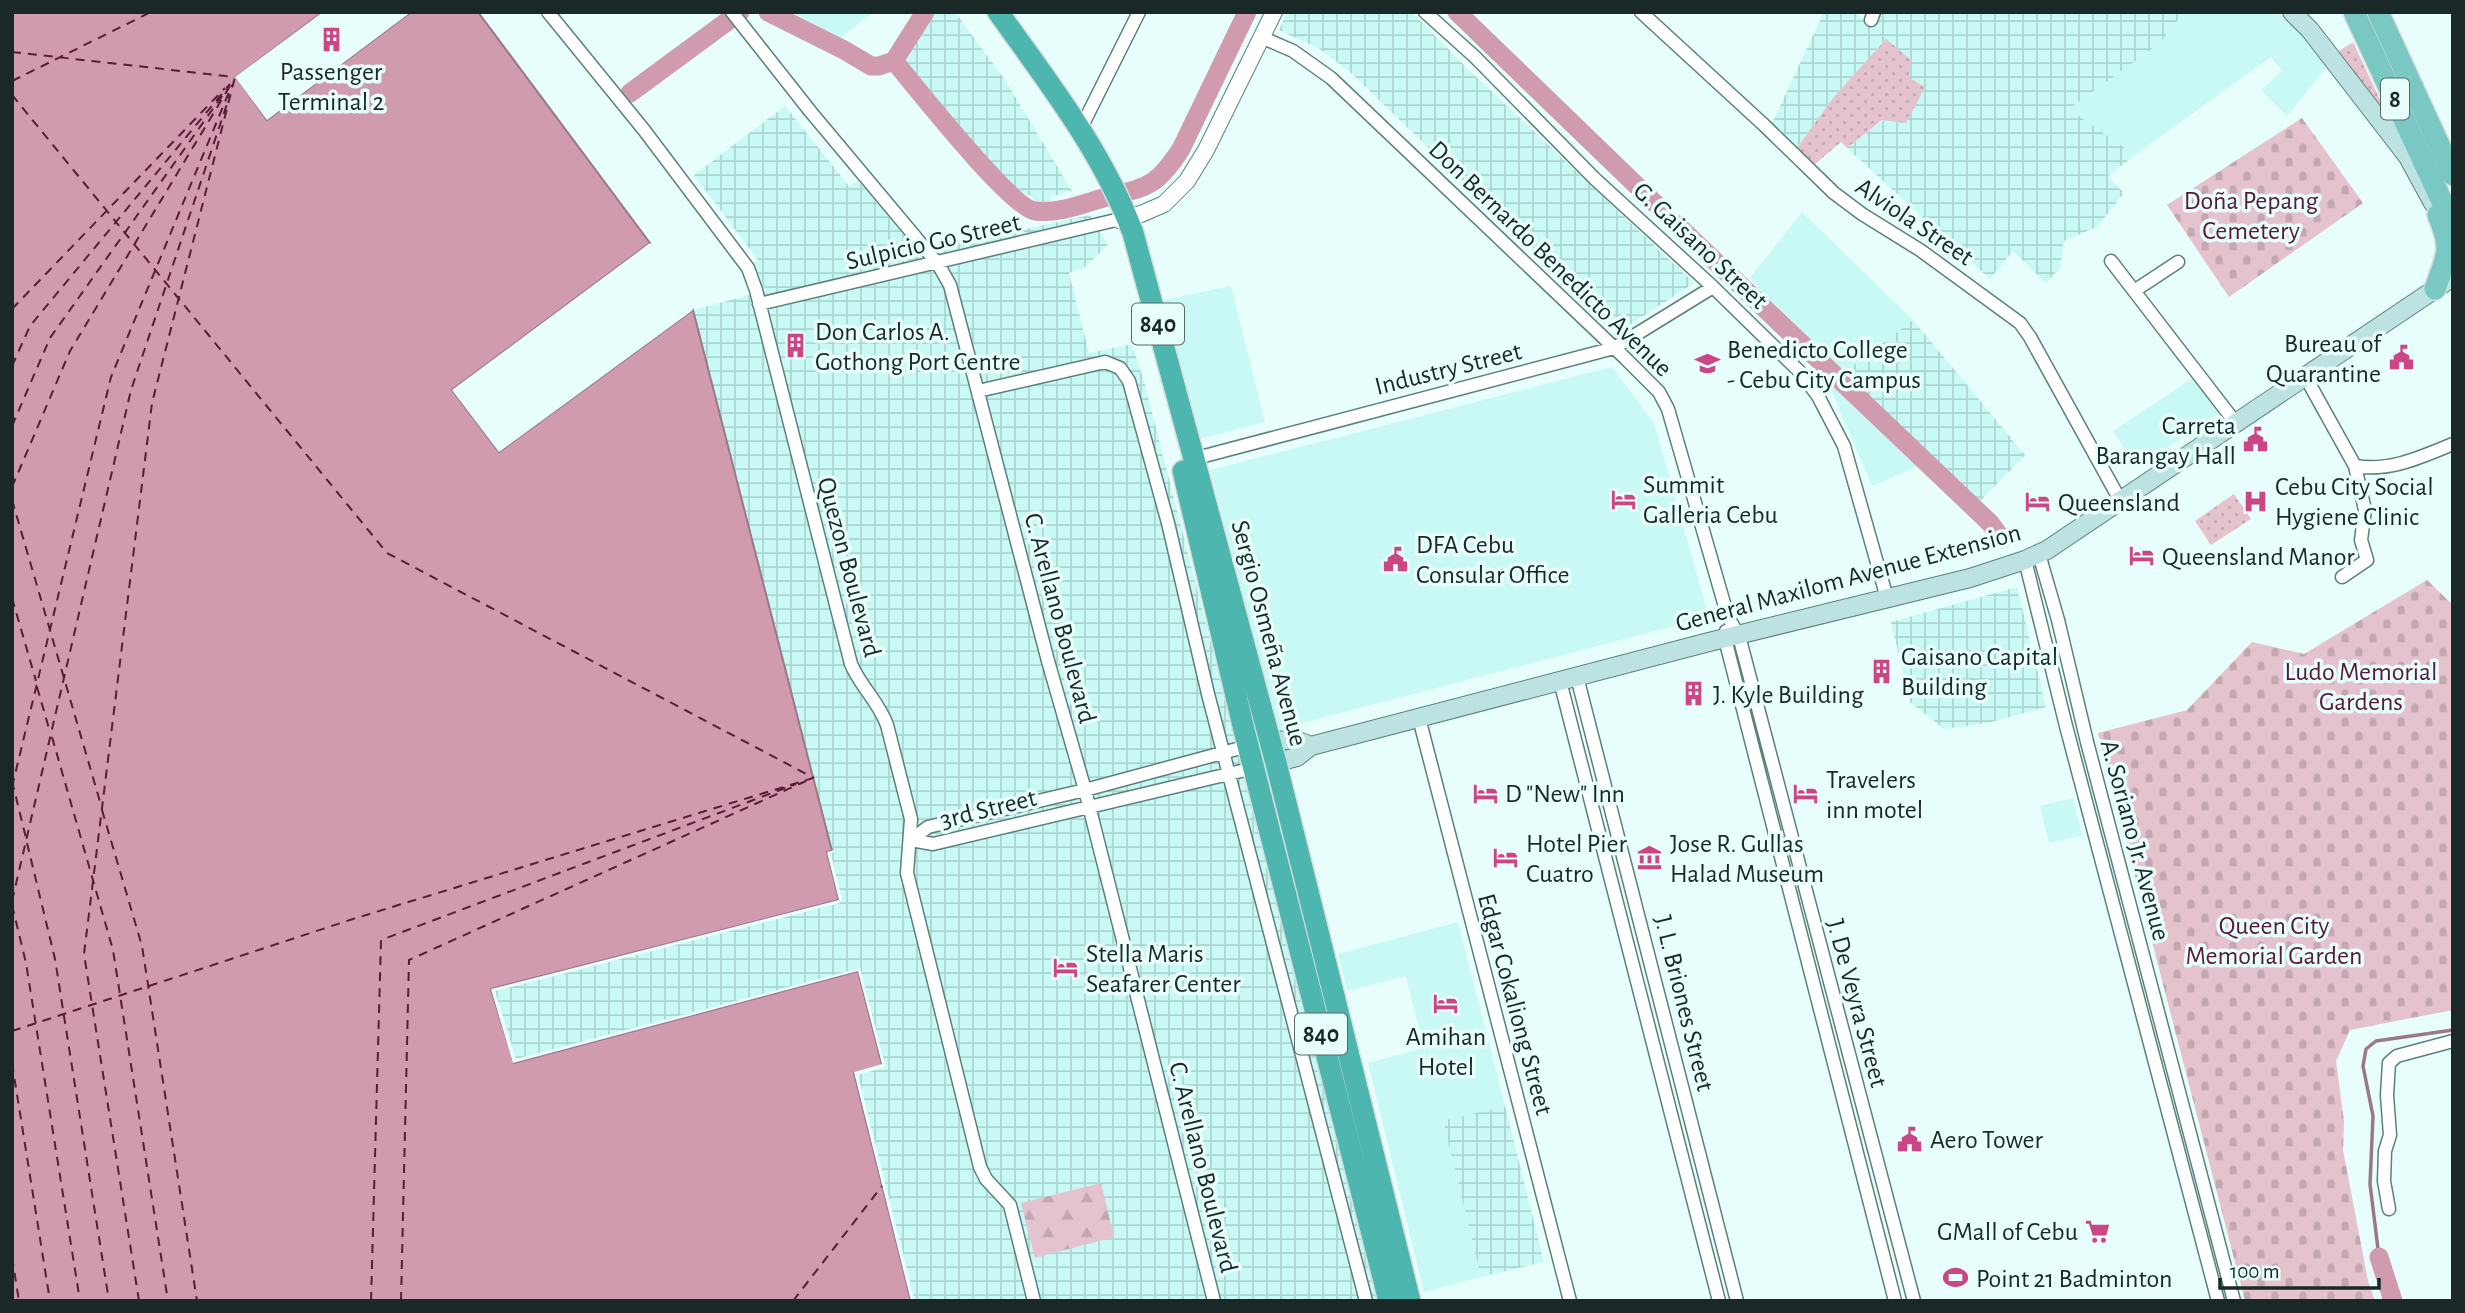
<svg xmlns="http://www.w3.org/2000/svg" width="2465" height="1313" viewBox="0 0 2465 1313" font-family="'Alegreya Sans',sans-serif">
	<style>
		.built { fill: #c8f9f4 }
		.industrial { fill: url(#industrial-grid) }
		.grass { fill: url(#grass-dots) }
		.forest { fill: url(#forest-firs) }
		.cemetery { fill: url(#cemetery-stones) }
		.water { fill: #d09baf; stroke: #997986; stroke-width: 2 }
		.pier { fill: #e7fefc }
		.lines { fill: none; stroke-linecap: round; stroke-linejoin: round }
		.stream { stroke: #997986; stroke-width: 3.5 }
		.river { stroke: #d09baf; stroke-width: 19 }
		.ferry { stroke: #5a1c39; stroke-width: 2; stroke-dasharray: 9 7; stroke-linecap: butt }
		.minor-casing { stroke: #5c807c; stroke-width: 15 }
		.tertiary-casing { stroke: #5c807c; stroke-width: 18 }
		.secondary-casing { stroke: #5c807c; stroke-width: 20 }
		.primary-casing { stroke: #dadddc; stroke-width: 24 }
		.trunk-casing { stroke: #dadddc; stroke-width: 24 }
		.minor { stroke: #fff; stroke-width: 12 }
		.tertiary { stroke: #fff; stroke-width: 16 }
		.secondary { stroke: #bce3e1; stroke-width: 18 }
		.primary { stroke: #79c8c3; stroke-width: 21 }
		.trunk { stroke: #4cb6af; stroke-width: 21 }
		.labels { text-anchor: middle; stroke-width: 7; stroke-linejoin: round; paint-order: stroke }
		.shield { fill: #e7fefc; stroke: #586967; stroke-width: 2 }
		.shield-label { font-size: 24px; font-weight: bold; fill: #1a2927 }
		.poi-label { font-size: 26px; fill: #1a2927; stroke: #e7fefc; text-anchor: start }
		.park-label { font-size: 26px; fill: #571937; stroke: #e7fefc }
		.street-label { font-size: 26px; fill: #1a2927; stroke: #e7fefc }
	</style>
	<defs>
		<pattern id="industrial-grid" width="8" height="8" patternUnits="userSpaceOnUse" patternTransform="scale(1.75)"><rect width="8" height="8" fill="#c8f9f4"/><path d="M0 4h8M4 0v8" fill="none" stroke="#abd5d1"/></pattern>
		<pattern id="grass-dots" width="8" height="8" patternUnits="userSpaceOnUse" patternTransform="scale(1.75)"><rect width="8" height="8" fill="#e4c2ce"/><path d="M2 2h.1M6 6h.1" fill="none" stroke="#c3a7b1" stroke-width="1.8" stroke-linecap="round"/></pattern>
		<pattern id="forest-firs" width="22" height="20" patternUnits="userSpaceOnUse" patternTransform="scale(1.75)"><rect width="22" height="20" fill="#e4c2ce"/><path d="M5 1l3.5 6h-7zM16 11l3.5 6h-7z" fill="#c3a7b1"/></pattern>
		<pattern id="cemetery-stones" width="16" height="16" patternUnits="userSpaceOnUse" patternTransform="scale(1.75)"><rect width="16" height="16" fill="#e4c2ce"/><path d="M2 7V4a2 2 0 0 1 4 0v3zM10 15v-3a2 2 0 0 1 4 0v3z" fill="#c3a7b1"/></pattern>
	</defs>
	<rect width="100%" height="100%" fill="#e7fefc"/>
	<path class="built" d="M791,12h83l-34,26z
		M2184,12h92l25,22 28,30 -42,52 -26,-26 21,-19 -11,-14 -136,98 -66,-46 91,-66z
		M1802,212l111,108 -68,52 -96,-93z
		M1231,286l34,136 -66,17 -36,-139z
		M1612,367l42,56 55,194 -430,112 -69,-259z
		M2196,376l24,36 -83,56 -24,-37z
		M1828,382l44,36 49,47 -49,21z
		M2073,798l9,37 -33,8 -9,-37z
		M1458,922l47,184 -62,16 38,155 -57,15 -56,-229 56,-15 -18,-72 -59,15 -9,-37z"/>
	<path class="industrial" d="M931,12h24l50,68 67,111 -22,6 5,21 -15,1 -8,-22 -22,-11 -110,-130z
		M1287,12h125l55,56 227,215 -75,49 -269,-260 -30,-23 -41,-19z
		M1824,12h31l16,15 7,-15h306l-24,31 -91,66 66,46 -27,21 16,17 -27,34 -33,14 -4,27 -14,15 -33,-32 -23,28 -143,-131 78,-60 -16,-10 -23,-39 -53,59 -36,50 -25,-25z
		M785,106l64,80 9,-5 60,71 172,-37 18,30 -24,23 -15,5 20,80 43,-9 12,37 235,920h-468l-29,-115 -369,-123 -22,-74 341,-139 -139,-540 72,-19 -11,-28 4,-3 -64,-85z
		M1913,320l112,135 -48,49 -132,-132z
		M2017,587l29,120 -58,16 -44,6 -34,-27 -19,-80z
		M1505,1106l39,156 -63,15 -38,-156z"/>
	<path class="grass" d="M1886,39l25,21 -2,18 16,9 -19,36 -24,-3 -35,28 -6,-6 -27,23 -17,-17 36,-50z
		M2353,42l52,111 -69,-100z
		M2234,494l17,25 -40,26 -16,-24z"/>
	<path class="forest" d="M1101,1183l13,54 -79,21 -14,-55z"/>
	<path class="cemetery" d="M2302,118l61,85 -134,94 -62,-92z
		M2427,580l26,25v405l-103,20 -14,31 8,60 -1,29 25,131 7,20h-130l-147,-568 89,-23 65,-68 52,12z"/>
	<path class="water" d="M12,12h311l-87,65 31,43 144,-108h67l172,231 -198,147 47,62 194,-142 139,541 -5,1 12,48 -348,89 23,74 344,-92 24,94 -28,8 57,228h-899z"/>
	<path class="pier" d="M323,12h4l-87,66 27,37 138,-103h6l-144,108 -32,-43z
		M650,243l1,3 -194,144 43,57 191,-140 2,3 -194,142 -47,-62z
		M835,850l-4,5 11,44 -2,4 -345,88 21,68 344,-91 25,97 -2,3 -25,7 57,226h-4l-57,-229 28,-8 -24,-93 -345,92 -22,-74 348,-89 -12,-48z"/>
	<g class="lines">
		<path class="stream" d="M2379,1257l-9,-73 3,-68 -10,-50 3,-17 10,-8 77,-11"/>
		<path class="river" d="M768,12l76,38 27,16h8l15,-5
			M1457,12l207,200
			M894,61c21,25 117,147 141,150 23,3 47,-7 68,-13 43,-11 52,-9 78,-49l66,-137
			M894,61l31,-49
			M630,93l110,-81
			M1676,224l314,299 12,16
			M2379,1257l14,44"/>
		<path class="ferry" d="M12,52l222,25
			M12,81l139,-69
			M12,95l375,458 427,225
			M12,309l213,-221
			M12,366l18,-40 200,-242
			M12,426l38,-88 177,-249
			M12,487l58,-136 163,-270
			M12,500l89,305
			M12,598l24,83
			M37,687l13,45
			M52,737l61,213 55,351
			M12,781l14,57
			M12,787l99,-410 121,-292
			M102,810l40,136 55,355
			M27,843l28,116 54,342
			M12,901l119,-511 99,-295
			M12,905l14,58 54,338
			M12,1031l341,-112 460,-141
			M12,1063l38,238
			M12,1257l7,44
			M12,1295l1,6
			M139,1301l-55,-347 68,-551 83,-326
			M371,1301l10,-361 415,-156
			M401,1301l8,-341 397,-179
			M793,1301l89,-115"/>
		<defs>
			<path id="minor" d="M548,12l96,118 104,138 8,22 95,374c9,22 28,38 36,61l24,94 -4,54 73,294 6,12 24,26 24,96
				M732,12l78,99 128,153 12,21 98,376 37,129 129,511
				M1425,12l50,45 120,122 118,108 86,84 19,25 26,50 43,152
				M1641,12l123,113 70,68 28,21 58,36 100,73 10,14 90,163
				M1871,20l3,-8
				M1261,37l32,14 38,27 294,280 34,34 9,17 60,208 11,19 175,665
				M1080,130l59,-118
				M2111,261l124,161
				M2134,291l44,-29
				M759,304l357,-84
				M2305,376l50,90 10,44 -4,30 6,20 -25,17
				M978,391l127,-29 15,6 9,13 39,142 40,171 158,607
				M1189,460l425,-112 99,-61
				M2355,466c35,6 66,-9 98,-22
				M2037,555l4,6 17,59 29,122 147,559
				M2025,560l41,166 152,575
				M1726,631l-1,8 170,662
				M1577,677l160,624
				M1560,681l159,620
				M1419,718l151,583
				M911,840l22,4 321,-76
				M911,840l17,-13 157,-37 163,-44
				M2389,1209l-5,-28 1,-30 5,-16 -3,-40 2,-32 8,-7 56,-15"/>
			<path id="tertiary" d="M1119,220l22,-6 23,-10 23,-23 19,-31 68,-138"/>
			<path id="secondary" d="M2292,12l18,18 98,127 25,46
				M1257,744l36,-5 18,7
				M1254,768l43,-11 14,-11 398,-104 261,-64 55,-18 22,-10 406,-273"/>
			<path id="primary" d="M2354,12l99,213
				M2378,12l75,163
				M2435,289c12,-35 18,-39 3,-74"/>
			<path id="trunk" d="M998,12c50,70 105,140 135,221l143,530 134,538
				M1183,471l61,259 145,571"/>
		</defs>
		<use href="#minor" class="minor-casing"/>
		<use href="#tertiary" class="tertiary-casing"/>
		<use href="#secondary" class="secondary-casing"/>
		<use href="#primary" class="primary-casing"/>
		<use href="#trunk" class="trunk-casing"/>
		<use href="#minor" class="minor"/>
		<use href="#tertiary" class="tertiary"/>
		<use href="#secondary" class="secondary"/>
		<use href="#primary" class="primary"/>
		<use href="#trunk" class="trunk"/>
	</g>
	<defs>
		<symbol id="building-bare" viewBox="-9 -9 18 18"><path d="M-4-6H4V6H1V3H-1V6H-4ZM-2.5-4.3h1.7v1.8h-1.7ZM.8-4.3h1.7v1.8H.8ZM-2.5-1h1.7V.8h-1.7ZM.8-1h1.7V.8H.8Z" fill="#cc4686" stroke="#e7fefc" stroke-width="2.5" paint-order="stroke"/></symbol>
		<symbol id="civic-bare" viewBox="-9 -9 18 18"><path d="M-.6-6.5H3V-4.5H.6V-3L4-1V1h2V6H-6V1h2V-1L-.6-3ZM-1.2 2.5V6h2.4V2.5Z" fill="#cc4686" stroke="#e7fefc" stroke-width="2.5" paint-order="stroke"/></symbol>
		<symbol id="university-bare" viewBox="-9 -9 18 18"><path d="M0-5L7-2L0 1L-7-2ZM-4 1L0 2.5L4 1V4Q0 6-4 4Z" fill="#cc4686" stroke="#e7fefc" stroke-width="2.5" paint-order="stroke"/></symbol>
		<symbol id="hotel-bare" viewBox="-9 -9 18 18"><path d="M-6-4.5h1.5V1H6V5H4.5V3h-9V5H-6ZM-4 0a1.8 1.8 0 1 1 3.6 0ZM.5 0V-2.5h3Q6-2.5 6 0Z" fill="#cc4686" stroke="#e7fefc" stroke-width="2.5" paint-order="stroke"/></symbol>
		<symbol id="hospital-bare" viewBox="-9 -9 18 18"><path d="M-5-5h3v3.5h4V-5h3V5h-3V1.5h-4V5h-3Z" fill="#cc4686" stroke="#e7fefc" stroke-width="2.5" paint-order="stroke"/></symbol>
		<symbol id="museum-bare" viewBox="-9 -9 18 18"><path d="M0-6L6-3V-2H-6V-3ZM-5-1h2V3h-2ZM-1-1h2V3h-2ZM3-1h2V3H3ZM-6 4H6V6H-6Z" fill="#cc4686" stroke="#e7fefc" stroke-width="2.5" paint-order="stroke"/></symbol>
		<symbol id="supermarket-bare" viewBox="-9 -9 18 18"><path d="M-6-5.5h2.5l.6 2H6L4.5 2H-2.5L-4.4-4H-6ZM-1.5 3.2a1.3 1.3 0 1 0 .1 0ZM3 3.2a1.3 1.3 0 1 0 .1 0Z" fill="#cc4686" stroke="#e7fefc" stroke-width="2.5" paint-order="stroke"/></symbol>
		<symbol id="stadium-bare" viewBox="-9 -9 18 18"><path d="M0-5a6.5 5 0 1 0 0 10a6.5 5 0 1 0 0-10ZM-3.5-1.8h7v3.6h-7Z" fill="#cc4686" stroke="#e7fefc" stroke-width="2.5" paint-order="stroke"/></symbol>
	</defs>
	<g fill-rule="evenodd">
		<use href="#building-bare" x="314" y="22" width="35" height="35"/>
		<use href="#building-bare" x="778" y="328" width="35" height="35"/>
		<use href="#civic-bare" x="2384" y="340" width="35" height="35"/>
		<use href="#university-bare" x="1690" y="346" width="35" height="35"/>
		<use href="#civic-bare" x="2238" y="422" width="35" height="35"/>
		<use href="#hotel-bare" x="1606" y="482" width="35" height="35"/>
		<use href="#hospital-bare" x="2238" y="484" width="35" height="35"/>
		<use href="#hotel-bare" x="2020" y="484" width="35" height="35"/>
		<use href="#hotel-bare" x="2124" y="538" width="35" height="35"/>
		<use href="#civic-bare" x="1378" y="542" width="35" height="35"/>
		<use href="#building-bare" x="1864" y="654" width="35" height="35"/>
		<use href="#building-bare" x="1676" y="676" width="35" height="35"/>
		<use href="#hotel-bare" x="1468" y="776" width="35" height="35"/>
		<use href="#hotel-bare" x="1788" y="776" width="35" height="35"/>
		<use href="#hotel-bare" x="1488" y="840" width="35" height="35"/>
		<use href="#museum-bare" x="1632" y="840" width="35" height="35"/>
		<use href="#hotel-bare" x="1048" y="950" width="35" height="35"/>
		<use href="#hotel-bare" x="1428" y="986" width="35" height="35"/>
		<use href="#civic-bare" x="1892" y="1122" width="35" height="35"/>
		<use href="#supermarket-bare" x="2080" y="1214" width="35" height="35"/>
		<use href="#stadium-bare" x="1938" y="1260" width="35" height="35"/>
	</g>
	<g class="labels">
		<g class="shield">
			<rect x="2381" y="78.5" width="28" height="41" rx="5"/>
			<rect x="1132" y="303.5" width="52" height="41" rx="5"/>
			<rect x="1295" y="1013.5" width="52" height="41" rx="5"/>
		</g>
		<g class="shield-label">
			<text x="2395" y="107">8</text>
			<text x="1158" y="332">840</text>
			<text x="1321" y="1042">840</text>
		</g>
		<g class="poi-label">
			<text x="331" y="80" text-anchor="middle">Passenger<tspan x="331" dy="30">Terminal 2</tspan></text>
			<text x="815" y="340">Don Carlos A.<tspan x="815" dy="30">Gothong Port Centre</tspan></text>
			<text x="2381" y="352" text-anchor="end">Bureau of<tspan x="2381" dy="30">Quarantine</tspan></text>
			<text x="1727" y="358">Benedicto College<tspan x="1727" dy="30">- Cebu City Campus</tspan></text>
			<text x="2236" y="434" text-anchor="end">Carreta<tspan x="2236" dy="30">Barangay Hall</tspan></text>
			<text x="1643" y="493">Summit<tspan x="1643" dy="30">Galleria Cebu</tspan></text>
			<text x="2275" y="495">Cebu City Social<tspan x="2275" dy="30">Hygiene Clinic</tspan></text>
			<text x="2058" y="511">Queensland</text>
			<text x="1416" y="553">DFA Cebu<tspan x="1416" dy="30">Consular Office</tspan></text>
			<text x="2162" y="565">Queensland Manor</text>
			<text x="1901" y="665">Gaisano Capital<tspan x="1901" dy="30">Building</tspan></text>
			<text x="1713" y="703">J. Kyle Building</text>
			<text x="1826" y="788">Travelers<tspan x="1826" dy="30">inn motel</tspan></text>
			<text x="1505" y="802">D "New" Inn</text>
			<text x="1526" y="852">Hotel Pier<tspan x="1526" dy="30">Cuatro</tspan></text>
			<text x="1670" y="852">Jose R. Gullas<tspan x="1670" dy="30">Halad Museum</tspan></text>
			<text x="1086" y="962">Stella Maris<tspan x="1086" dy="30">Seafarer Center</tspan></text>
			<text x="1446" y="1045" text-anchor="middle">Amihan<tspan x="1446" dy="30">Hotel</tspan></text>
			<text x="1930" y="1148">Aero Tower</text>
			<text x="2078" y="1240" text-anchor="end">GMall of Cebu</text>
			<text x="1976" y="1287">Point 21 Badminton</text>
		</g>
		<g class="park-label">
			<text x="2251" y="209">Doña Pepang<tspan x="2251" dy="30">Cemetery</tspan></text>
			<text x="2361" y="680">Ludo Memorial<tspan x="2361" dy="30">Gardens</tspan></text>
			<text x="2274" y="934">Queen City<tspan x="2274" dy="30">Memorial Garden</tspan></text>
		</g>
		<g class="street-label">
			<text transform="translate(1915 221) rotate(34)" y="9">Alviola Street</text>
			<text transform="translate(933 241) rotate(-13)" y="9">Sulpicio Go Street</text>
			<text transform="translate(1701 245) rotate(43)" y="9">G. Gaisano Street</text>
			<text transform="translate(1551 258) rotate(44)" y="9">Don Bernardo Benedicto Avenue</text>
			<text transform="translate(1448 368) rotate(-14)" y="9">Industry Street</text>
			<text transform="translate(850 567) rotate(75)" y="9">Quezon Boulevard</text>
			<text transform="translate(1848 577) rotate(-15)" y="9">General Maxilom Avenue Extension</text>
			<text transform="translate(1061 618) rotate(75)" y="9">C. Arellano Boulevard</text>
			<text transform="translate(1270 633) rotate(75)" y="9">Sergio Osmeña Avenue</text>
			<text transform="translate(988 808) rotate(-14)" y="9">3rd Street</text>
			<text transform="translate(2136 840) rotate(75)" y="9">A. Soriano Jr. Avenue</text>
			<text transform="translate(1685 1003) rotate(76)" y="9">J. L. Briones Street</text>
			<text transform="translate(1858 1003) rotate(75)" y="9">J. De Veyra Street</text>
			<text transform="translate(1516 1004) rotate(75)" y="9">Edgar Cokaliong Street</text>
			<text transform="translate(1204 1167) rotate(76)" y="9">C. Arellano Boulevard</text>
		</g>
	</g>
	<rect width="2465" height="1313" fill="none" stroke="#1a2927" stroke-width="28"/>
	<path d="M2220 1278v10h159v-10" fill="none" stroke="#1a2927" stroke-width="3.5"/>
	<text x="2230" y="1278" font-size="21" fill="#1a2927" stroke="#e7fefc" stroke-width="5" paint-order="stroke">100 m</text>
</svg>
